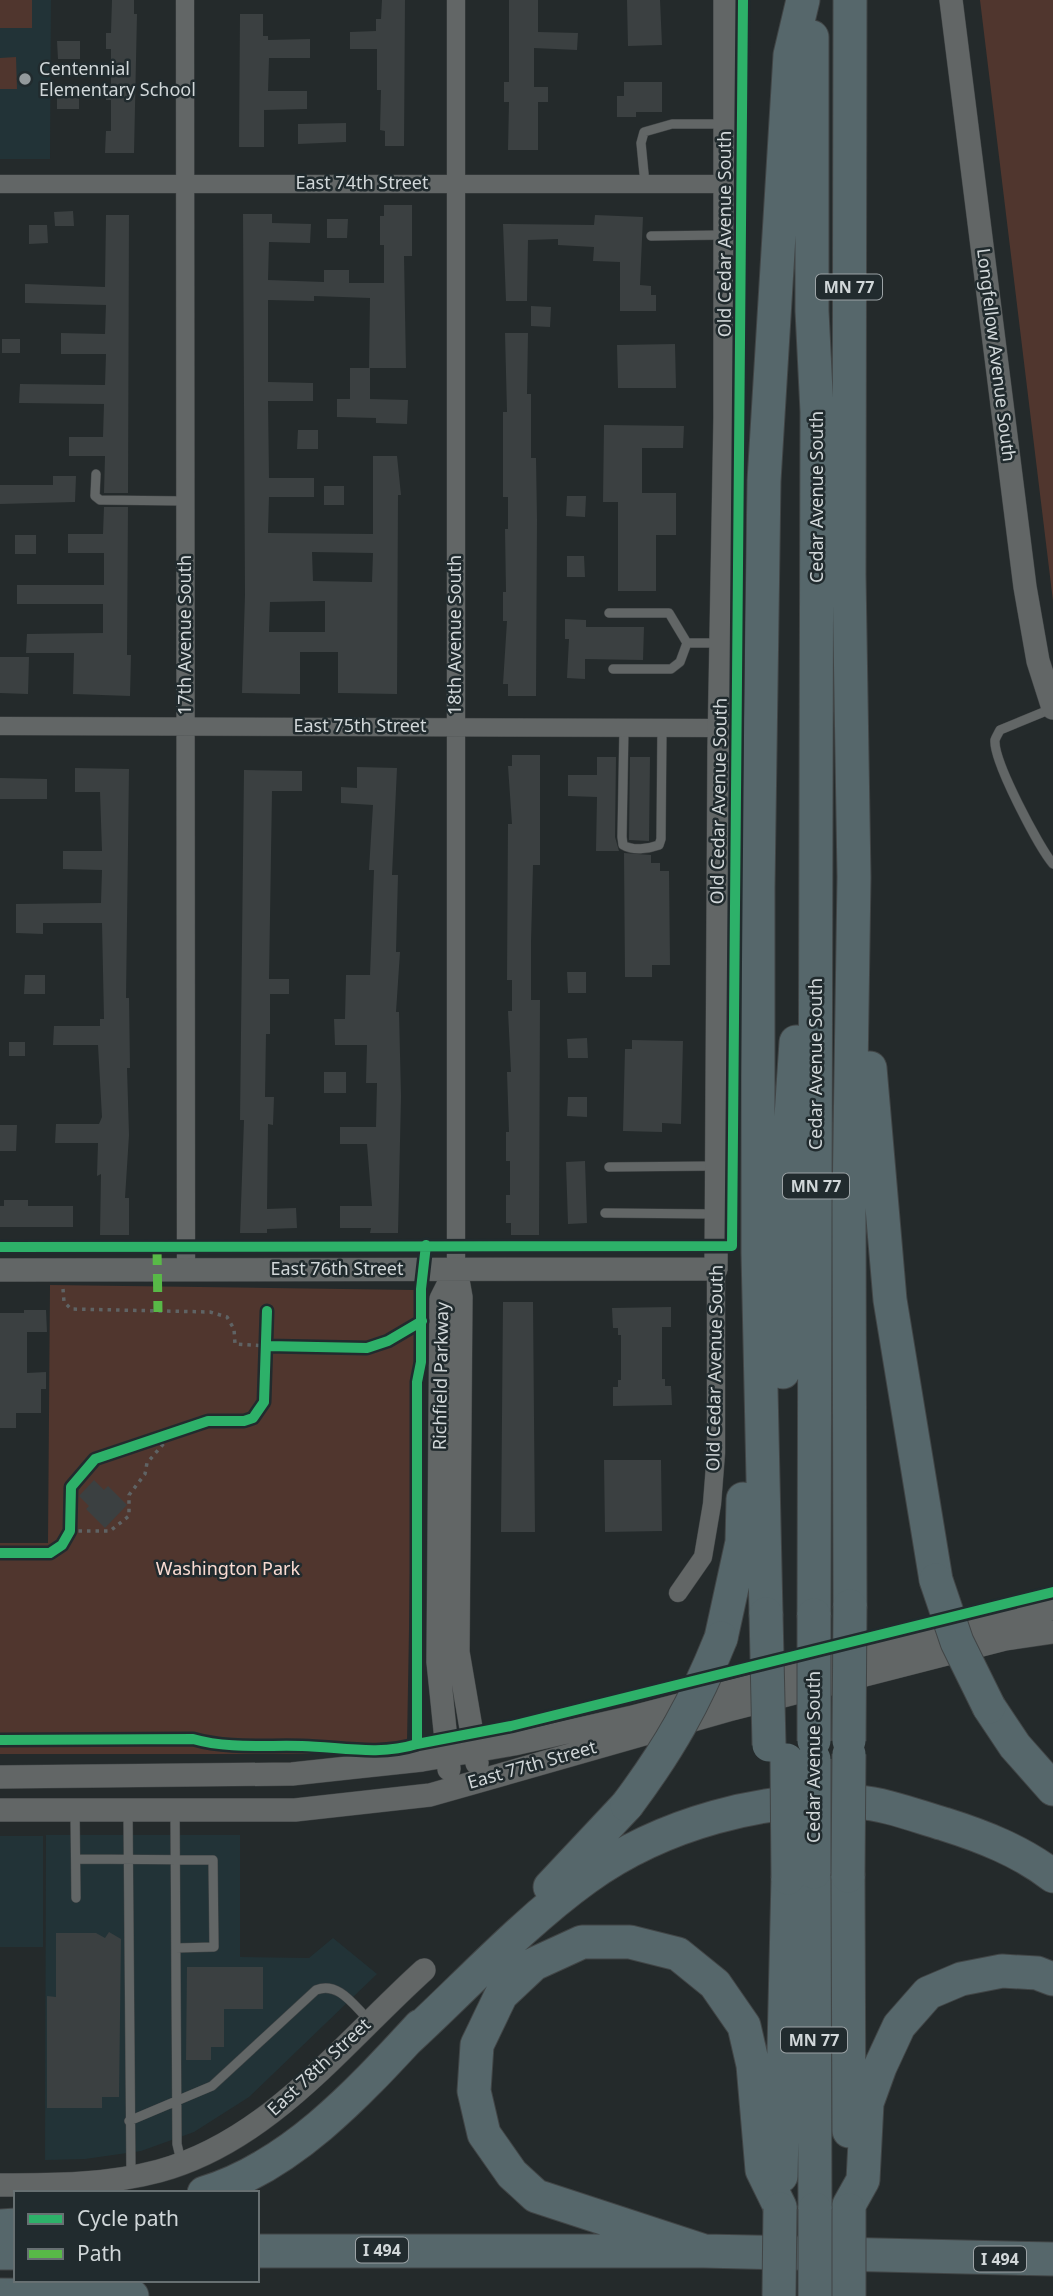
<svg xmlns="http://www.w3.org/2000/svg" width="1053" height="2296" viewBox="0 0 1053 2296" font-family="'Noto Sans',sans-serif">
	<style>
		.built { fill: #223337 }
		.green { fill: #50362e }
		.building { fill: #3b4041; fill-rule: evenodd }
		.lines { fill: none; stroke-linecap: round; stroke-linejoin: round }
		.service-casing { stroke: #414546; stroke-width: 10 }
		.minor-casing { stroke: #414546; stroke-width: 19 }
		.tertiary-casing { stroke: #414546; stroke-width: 24 }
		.motorway-casing { stroke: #414546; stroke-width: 35 }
		.path { stroke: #5f6364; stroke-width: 3.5; stroke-dasharray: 3.5 5; stroke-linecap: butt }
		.service { stroke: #626666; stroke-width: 9 }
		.minor { stroke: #626666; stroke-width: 18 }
		.tertiary { stroke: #626666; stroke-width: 23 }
		.motorway { stroke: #56676b; stroke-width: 33 }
		.motorway-bridge-casing { stroke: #414546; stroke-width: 35; stroke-linecap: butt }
		.motorway-bridge { stroke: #56676b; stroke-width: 33 }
		.quiet { stroke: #58b947; stroke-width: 9; stroke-dasharray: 18 9; stroke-linecap: butt }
		.cycleway-casing { stroke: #212b2e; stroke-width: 15 }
		.cycleway { stroke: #2db169; stroke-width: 10 }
		.poi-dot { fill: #949a9c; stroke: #212b2e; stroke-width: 2.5 }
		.labels { text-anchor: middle; stroke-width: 5; stroke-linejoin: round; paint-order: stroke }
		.shield { fill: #212b2e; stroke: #9ca3a6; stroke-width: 2 }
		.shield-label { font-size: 16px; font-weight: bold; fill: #d1d7d9 }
		.poi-label { font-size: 18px; fill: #d1d7d9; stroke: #212b2e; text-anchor: start }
		.street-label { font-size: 18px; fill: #d1d7d9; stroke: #212b2e }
		.park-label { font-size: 18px; fill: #fadbd2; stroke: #212b2e }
	</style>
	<rect width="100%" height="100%" fill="#242a2b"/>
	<path class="built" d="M0,0h51l-1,159h-50z
		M46,1835h194v122l69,1 24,-20 44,36 -128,123 -55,35 -53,19 -56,8 -40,1z
		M0,1836h43v111h-43z"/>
	<path class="green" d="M0,0h32v28h-32z
		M980,0h73v601z
		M16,57l1,32h-17v-31z
		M50,1285l365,5 -8,453 -88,11h-319v-211h48z"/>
	<path class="building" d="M112,0h22v14h3l-3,139h-29l1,-22h5v-31h-5v-15h5v-36h-5v-16h5z
		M382,0h23l-1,146h-19v-15l-5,-1 1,-40h-4v-41h-27v-17l26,-1v-12h5z
		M509,0h29v32l40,1 -1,17 -43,-2v39h14v15h-10v48h-30l1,-48h-5v-20h5z
		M627,0h33l2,45 -34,1z
		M240,14h23v22h5v4l42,-1v19h-41l-1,33h39v18l-43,1v37h-25z
		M57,41h23v18h-22z
		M624,82h38v30h-26v5h-19v-21h7z
		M79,91v18h-22v-17z
		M346,123v19l-48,2v-20z
		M384,205h28v51h-8l2,112h-37l1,-70 -56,-2v5l-46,-1v82l45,1v18h-45l1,77h45v19h-45l-1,36 105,1v-78h24l4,39h-3l-1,199 -59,-1v-41h-38v42l-58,-1 3,-98 -2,-381h29v9l39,1 -1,19 -41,-1 -1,38 56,2v-12h25v13h35v-38h-4v-29h4zM312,552l61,1 -1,29 -59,-1zM325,601v31h-56l1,-30z
		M73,211l1,15h-19l-1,-14z
		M106,215h23l-1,278h-24l1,-37h-36v-19h34l1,-33 -85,-1 1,-19 85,1 1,-31h-45v-21l44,1 1,-29 -81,-2v-19l80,3z
		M595,215l48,2 -3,68 11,1v9h5v16h-36v-49l-27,-1 1,-14 -36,-2v-6l-30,1 -1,61h-21l-3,-77 91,1z
		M327,219h21l-1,19h-20z
		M29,225h18l1,18 -19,1z
		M531,306l20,1 -1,20 -19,-1z
		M505,333h23l-1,61h4v64h5l1,61 -1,177h-28v-12h-5l4,-63h-4v-29h3l-1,-63h3v-32h-5v-85h4z
		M2,339h18v14h-18z
		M675,344l1,44h-58l-1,-43z
		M350,368h20v31l38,1 -1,24 -31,-1v-5l-39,-1v-18h13z
		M604,425l80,1 -1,22h-41v45h34v42h-20v56h-38v-89h-15z
		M298,430h20v19h-21z
		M53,476h23l-1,26 -75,2v-19h53z
		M324,486h20v19h-20z
		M567,496h19l-1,21 -19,-1z
		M128,507l-1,148h4l-1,41 -57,-2 1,-41h-48l1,-19 76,-1v-29h-86v-19h87v-32h-36v-19h35l1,-27z
		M15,535h21v19h-21z
		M567,556h17l1,21h-18z
		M565,619l21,1v7h58l-1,33 -58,-1v20l-18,-1 2,-39h-4z
		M0,657h29l-1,37 -28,-1z
		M512,755h28v110h-7l-2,77v58h9l-1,235h-28v-12h-5v-28h4v-34h-4v-29h3l-2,-60h4l-3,-61h4v-31h-5l1,-156h4l-4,-58h4z
		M597,757h19l-1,80 4,14h-23l1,-54 -29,-1v-21h29z
		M630,757h20l-1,84 -20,-1z
		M357,767l40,1 -5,107h6l-2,77h4l-4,60h3l2,84 -3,137h-28l1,-5h-31v-22h32l-5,-62h-27v-17h36l1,-44h-11l1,-38h-32l-1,-26h11l1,-44h24l4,-105h-5l4,-65 -32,-2v-16l16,1z
		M75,768l54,1 -3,229h3l1,70h-3l2,67 -4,63h4v37h-29l1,-61 -4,2 1,-33h-43l1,-19h43l3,-7 -4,-72h-45l1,-19h46v-7h4l-2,-96h-59v11l-27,-1v-29l85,-1 1,-33 -39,-1v-18h39l-2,-59h-25z
		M244,770l58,1v20h-30l-3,188h20v15h-19v40h-4l-1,63h9l-1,28 -5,-1 -1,85 29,-1 1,20 -30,1v4h-27l4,-113h-4z
		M0,778l47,1v20h-47z
		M624,853l27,2v8h9v8h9l1,94h-18v12h-27z
		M567,972h19v21h-18z
		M25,975h20v19h-21z
		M587,1038l1,20h-20l-1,-19z
		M632,1040l51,1 -2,83 -19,-1v9l-39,-1 2,-82h7z
		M9,1042h16v14h-16z
		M324,1072h22v21h-22z
		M568,1097h19v20l-20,-1z
		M0,1125h17l-1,26h-16z
		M585,1161l2,62 -19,1 -2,-62z
		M4,1200h24v6h45v21h-73v-21h4z
		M503,1302h30l2,230h-34z
		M671,1307v20h-9v52h3v7h6l1,19 -59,1v-19h5v-7h3v-45h-3v-7h-5l-1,-20z
		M24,1310h22l1,22h-20v41l19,-1v17h-5v24h-25v15h-16v-115h24z
		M604,1460h57l1,71 -57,1z
		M94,1480l10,10 4,-4 19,19 -22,23 -19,-19 3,-3 -10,-10z
		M109,1932l12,7 -2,158h-17v11h-55v-112l9,1v-64h40l9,5z
		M187,1967h76v42h-39v38h-13v13h-25z"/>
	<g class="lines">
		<defs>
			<path id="service" d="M645,184l-4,-41 3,-11 28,-8h51
				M651,236l72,-1
				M96,474l-1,22 5,4 85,1
				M609,613h60l18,30 -7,19 -9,7h-58
				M687,643h34
				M1051,709l-51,21c-2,4 -4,7 -5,10 -2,21 44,107 58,124
				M624,727l-2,110 1,8c10,6 25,4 36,0l2,-6 1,-112
				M609,1167l106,-1
				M605,1213l109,1
				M175,1811l2,333 4,17
				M75,1812l1,86
				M128,1812l3,364
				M76,1859l137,1 1,87 -38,1
				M129,2121l83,-35 104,-96c23,-9 38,16 53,30"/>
			<path id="minor" d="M185,0l1,1270
				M0,184h725
				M0,726l719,2
				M456,1269v-1269
				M678,1593l25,-36 9,-53 4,-51v-184"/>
			<path id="tertiary" d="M951,0l74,587 13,74 15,47
				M456,1269l5,28 -3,355 19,111
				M0,1270l716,-1 3,-522 6,-330v-417
				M449,1769l-11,-107 3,-363 15,-30
				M0,1777l292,-3 130,-14 92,-16 119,-27 420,-109
				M0,1810h295l135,-15 302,-86 273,-70 48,-7
				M0,2185c53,0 107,0 159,-14 110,-30 183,-127 265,-201"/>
			<path id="motorway" d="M812,37v274l5,101 -3,1203
				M870,1068l20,232 46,280
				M783,1372l1,-151 12,-179
				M850,1606l-1,-402 5,-327 -5,-302 1,-575
				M766,1614l-8,-361v-365l6,-407 26,-426 13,-55
				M721,1638l21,-96 1,-43
				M989,1707l26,39 38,43
				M814,1872l1,337
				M848,1876l1,255
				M550,1887l77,-82
				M406,2041c58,-53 116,-117 180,-163 75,-54 179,-83 271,-76 29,2 59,14 87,22 38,12 77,27 109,52
				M781,2176l7,-298
				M204,2193c88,-27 155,-101 216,-167
				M849,2205l14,-25 4,-77 13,-36 19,-41 29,-33 33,-14 41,-8 35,2 16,6
				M0,2226l16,-1
				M257,2251h447l349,8
				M704,2251l-168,-55 -24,-22 -28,-40 -10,-43 3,-46 24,-50 33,-31 48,-22h48l48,12 37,30 29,42 9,39 9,105 18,37
				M0,2253h16
				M0,2295l132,1"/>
		</defs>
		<use href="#service" class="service-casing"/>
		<use href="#minor" class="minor-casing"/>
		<use href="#tertiary" class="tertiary-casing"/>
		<use href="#motorway" class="motorway-casing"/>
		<path class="path" d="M63,1289l1,13 7,7 139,3 17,5 7,12 1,15 32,2
			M70,1531h40l19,-15v-21l16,-21 2,-11 24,-28"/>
		<use href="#service" class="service"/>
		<use href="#minor" class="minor"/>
		<use href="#tertiary" class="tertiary"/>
		<use href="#motorway" class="motorway"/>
		<defs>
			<path id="motorway-bridge" d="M936,1580l21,62 32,65
				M766,1614l3,131
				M814,1741v-126
				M849,1741l1,-135
				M814,1759v113
				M787,1760l1,118
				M627,1805c42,-56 68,-102 94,-167
				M848,1876l1,-122
				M779,2296l1,-87
				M815,2296v-87
				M849,2296v-86"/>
		</defs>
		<use href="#motorway-bridge" class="motorway-bridge-casing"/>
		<use href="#motorway-bridge" class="motorway-bridge"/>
		<path class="quiet" d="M157,1247l1,65"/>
		<defs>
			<path id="cycleway" d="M0,1247l732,-1 11,-1246
				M267,1346l100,2 21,-7 34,-20
				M0,1553h50l12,-8 8,-14 1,-44 24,-28 113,-38h36l9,-3 11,-16 3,-91
				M0,1740l193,-1c35,10 72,6 109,7 39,1 77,10 115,-2v-362l4,-20v-73l5,-44
				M417,1744l94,-18 542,-134"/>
		</defs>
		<use href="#cycleway" class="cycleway-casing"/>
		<use href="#cycleway" class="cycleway"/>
	</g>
	<circle class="poi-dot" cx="25" cy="79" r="7"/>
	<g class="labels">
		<g class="shield">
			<rect x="816" y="274.5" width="66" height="25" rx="5"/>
			<rect x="783" y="1173.5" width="66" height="25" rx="5"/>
			<rect x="781" y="2027.5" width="66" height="25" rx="5"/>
			<rect x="356" y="2237.5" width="52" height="25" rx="5"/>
			<rect x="974" y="2246.5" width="52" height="25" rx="5"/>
		</g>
		<g class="shield-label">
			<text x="849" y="293">MN 77</text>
			<text x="816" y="1192">MN 77</text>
			<text x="814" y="2046">MN 77</text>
			<text x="382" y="2256">I 494</text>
			<text x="1000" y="2265">I 494</text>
		</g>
		<g class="poi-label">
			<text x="39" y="75">Centennial<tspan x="39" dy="21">Elementary School</tspan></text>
		</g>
		<g class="street-label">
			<text x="362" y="189">East 74th Street</text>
			<text transform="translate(725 234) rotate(-90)" y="6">Old Cedar Avenue South</text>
			<text transform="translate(996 355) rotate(83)" y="6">Longfellow Avenue South</text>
			<text transform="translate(817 497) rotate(-90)" y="6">Cedar Avenue South</text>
			<text transform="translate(185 635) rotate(-90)" y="6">17th Avenue South</text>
			<text transform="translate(455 635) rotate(-90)" y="6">18th Avenue South</text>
			<text x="360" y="732">East 75th Street</text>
			<text transform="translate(719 801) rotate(-89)" y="6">Old Cedar Avenue South</text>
			<text transform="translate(816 1064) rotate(-90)" y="6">Cedar Avenue South</text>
			<text x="337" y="1275">East 76th Street</text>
			<text transform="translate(715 1368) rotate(-89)" y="6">Old Cedar Avenue South</text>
			<text transform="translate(441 1376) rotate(-89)" y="6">Richfield Parkway</text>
			<text transform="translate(814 1757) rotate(-90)" y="6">Cedar Avenue South</text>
			<text transform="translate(532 1765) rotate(-16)" y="6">East 77th Street</text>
			<text transform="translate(319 2067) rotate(-43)" y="6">East 78th Street</text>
		</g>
		<g class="park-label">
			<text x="228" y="1575">Washington Park</text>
		</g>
	</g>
	<rect x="14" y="2191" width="245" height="91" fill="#212b2e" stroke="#677072" stroke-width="2"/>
	<rect x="28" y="2214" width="35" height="10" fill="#2db169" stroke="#677072" stroke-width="2"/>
	<text x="77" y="2226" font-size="21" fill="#d1d7d9">Cycle path</text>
	<rect x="28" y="2249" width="35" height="10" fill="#58b947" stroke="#677072" stroke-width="2"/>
	<text x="77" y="2261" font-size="21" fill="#d1d7d9">Path</text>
</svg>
